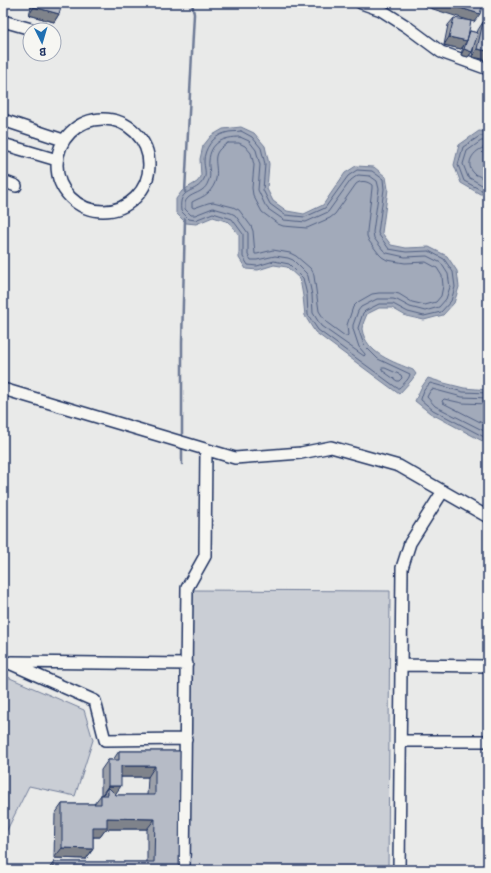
<svg xmlns="http://www.w3.org/2000/svg" width="491" height="873" viewBox="0 0 491 873" font-family="Mali,sans-serif">
	<style>
		.green { fill: #caced5; stroke: #727e9a }
		.water { fill: #a2aaba; stroke: #6c7995 }
		.lines { fill: none; stroke-linecap: round; stroke-linejoin: round }
		.shore { stroke: #516083; stroke-width: 1 }
		.stream { stroke: #6c7995; stroke-width: 2.5 }
		.street-casing { stroke: #1b2f5e; stroke-width: 14 }
		.street { stroke: #f6f6f2; stroke-width: 11 }
		.wall { fill: #9da1aa; stroke: #1b2f5e; fill-rule: evenodd }
		.shaded-wall { fill: #7f838b; stroke: #1b2f5e }
		.building { fill: #b6bbc6; stroke: #1b2f5e }
	</style>
	<rect width="100%" height="100%" fill="#e9eae9"/>
	<filter id="ink" filterUnits="userSpaceOnUse"><feTurbulence type="fractalNoise" baseFrequency=".025" numOctaves="2"/><feDisplacementMap in="SourceGraphic" scale="8" xChannelSelector="R" yChannelSelector="G"/><feConvolveMatrix kernelMatrix="1 2 1 2 8 2 1 2 1" color-interpolation-filters="sRGB"/></filter>
	<g filter="url(#ink)">
		<path class="green" d="M192,590l198,1 -2,279h-201z
			M3,675l81,35 9,30 -18,56 -46,-10 -26,52v14z"/>
		<path class="water" d="M241,127l13,6 11,13 4,18 -2,25 6,12 14,10 17,3 19,-9 22,-32 11,-7 18,1 12,10 2,12 -6,44 9,12 15,3 23,-1 18,9 10,15 2,16 -5,16 -11,12 -19,5 -18,-4 -14,-8h-13l-12,6c-2,5 -5,11 -5,15 4,25 32,33 51,41l3,4 -5,7 -12,13 -84,-62 -10,-16 -2,-20 -3,-17 -13,-12 -13,-2 -16,5 -12,-1 -7,-11v-23l-10,-13 -16,-5 -17,7 -10,-1 -10,-10v-14l6,-8 15,-9 4,-5 -1,-18 3,-13 8,-10 12,-7z
			M479,131l9,1v62h-8l-19,-11 -7,-18 5,-20z
			M428,378l16,5 20,5 24,2v54l-58,-31 -15,-12 6,-13z"/>
		<g class="lines">
			<path class="shore" d="M241,131l11,6 9,11 4,16 -2,26 7,14 15,11 20,2 20,-9 23,-32 9,-6 15,1 11,8 1,10 -6,44 1,2 10,14 17,3 23,-1 15,8 9,13 2,15 -4,14 -10,11 -17,4 -16,-4 -15,-8h-14l-14,7 -2,2 -5,15 6,17 14,14 32,15c-1,6 -7,10 -11,14h-2l-79,-58 -10,-15 -1,-20 -4,-17 -14,-14 -15,-3 -17,5 -9,-1 -5,-8v-23l-11,-15 -19,-6 -18,7 -6,-1 -8,-8c-3,-25 15,-16 23,-32 3,-5 0,-12 0,-18 0,-12 9,-25 21,-28 5,-2 11,-1 16,-2z
				M488,136h-8l-17,11 -5,18 6,16 17,9h7
				M240,137l9,4 7,9 4,15 -2,25 7,15 3,4 16,11 22,2 22,-10 23,-32 7,-5 12,1 7,5 2,8 -6,43 1,6 9,12 4,3 18,4 22,-1 14,7 7,11 2,13 -4,12 -7,8 -14,4 -15,-4 -13,-7 -4,-1h-16l-16,8 -3,4 -5,14v4l6,18 6,7v1l-1,1 -43,-30 -8,-13 -1,-18 -4,-19 -2,-3 -13,-13 -5,-2 -13,-2 -18,4h-6l-3,-5v-22l-13,-18 -4,-2 -18,-5 -18,7h-4l-6,-6c0,-1 0,-6 0,-6 2,-8 12,-9 17,-13 3,-2 5,-5 6,-8 4,-7 0,-14 1,-21 1,-19 15,-24 31,-24z
				M488,141h-7l-14,10 -4,13 5,13 14,8h6
				M228,143h11l6,3 6,7 3,12 -2,23 1,7 9,17 16,12 5,2 24,2 23,-10 5,-4 21,-30c5,-4 11,-3 16,1v3l-5,43v5l2,5 10,13 3,3 5,3 18,3 21,-1 11,6 5,8 1,10 -2,10 -5,6 -11,3 -13,-3 -13,-8 -4,-1h-16l-7,1 -14,8 -5,5 -6,18 1,10 -1,1h-2l-19,-14 -7,-11 -5,-35 -1,-4 -3,-4 -14,-12 -6,-3 -17,-3 -16,4h-2l-2,-23 -2,-5 -12,-16 -6,-3 -20,-5 -5,1 -14,5 -2,-1v-5c5,-3 12,-5 16,-9 4,-4 7,-9 8,-14 3,-16 -8,-25 12,-36z
				M488,147c-12,0 -25,16 -14,26 1,2 3,2 5,3 3,2 5,3 9,3
				M382,368h3l16,7 1,3 -3,3h-2l-14,-10z
				M488,393l-25,-1 -33,-9 -6,7 -3,9v1l12,10 55,29
				M488,398l-26,-1 -30,-8 -3,4 -2,4 8,9 53,27
				M488,404l-26,-1 -18,-4 -2,2 1,2 45,23"/>
			<path class="stream" d="M185,192l9,-178 -2,-11
				M182,438v-95l3,-124
				M182,445v19"/>
			<defs>
				<path id="street" d="M361,3l20,7 25,16 35,26 47,17
					M3,21l28,8
					M57 165a46 46 0 1 1 92 0a46 46 0 1 1-92 0Z
					M3,120l60,20
					M3,144l54,16
					M3,181l13,5
					M3,389l232,69 66,-5 30,-6 68,19 89,51
					M7,662l88,39 10,39 81,-1
					M12,662l175,2
					M401,665l87,1
					M401,741h87
					M184,870l3,-282 18,-32 1,-106
					M399,870l3,-302 8,-25 33,-52"/>
			</defs>
			<use href="#street" class="street-casing"/>
			<use href="#street" class="street"/>
		</g>
		<path class="wall" d="M32,3h30l-3,11 -5,8 -25,-7z
			M454,18l14,14 2,-1 7,2 1,-3 5,-8 5,38 -16,-3 3,-17 -3,12 -4,5 -7,-2 2,-9 -2,3 -17,-4 4,-20z
			M119,751h61l-1,119h-131l6,-8h93v-33h-41l-6,8h-7v12l-7,10 -32,-1 1,-44 7,-10h32l7,-9v-25l7,-10h5zM121,777h27l-1,18h-31l-1,-1z"/>
		<path class="shaded-wall" d="M414,3h30l36,11 -6,8z
			M34,7l25,7 -5,8 -25,-7z
			M449,37l18,4 -6,8 -17,-4z
			M464,49l8,3 -4,5 -7,-2z
			M477,49l11,2v9l-16,-3z
			M121,766h34l-7,11h-34z
			M108,786h13l-7,10 -6,-1v-8l-6,9h-1z
			M107,818l48,1 -8,10h-41l-6,8h-14l7,-10z
			M62,848l31,1 -7,10 -32,-1z"/>
		<path class="building" d="M35,3h27l-3,11 -25,-7z
			M444,3h39l-3,11z
			M454,18l17,3 -4,20 -18,-4z
			M483,22l5,1v28l-11,-2z
			M470,31l8,2 -6,19 -8,-3z
			M119,751h61l-1,119h-125v-8h100l1,-43 -48,-1v9h-14v22l-31,-1v-44h39v-9h7v-8l8,8h39v-29h-34v20h-13v-26h11z"/>
	</g>
	<rect width="491" height="873" fill="none" stroke="#f6f6f2" stroke-width="16"/>
	<rect x="8" y="8" width="475" height="857" fill="none" stroke="#1b2f5e" stroke-width="1.5" filter="url(#ink)"/>
	<g transform="translate(42 42) rotate(175)"><circle r="19" fill="#f6f6f2" stroke="#9ea6b7"/>
	<path d="M0-3L7 15L0 10L-7 15Z" fill="#1f6fb2"/>
	<text y="-6" font-size="11" font-weight="bold" text-anchor="middle" fill="#1b2f5e">B</text>
	</g>
</svg>
